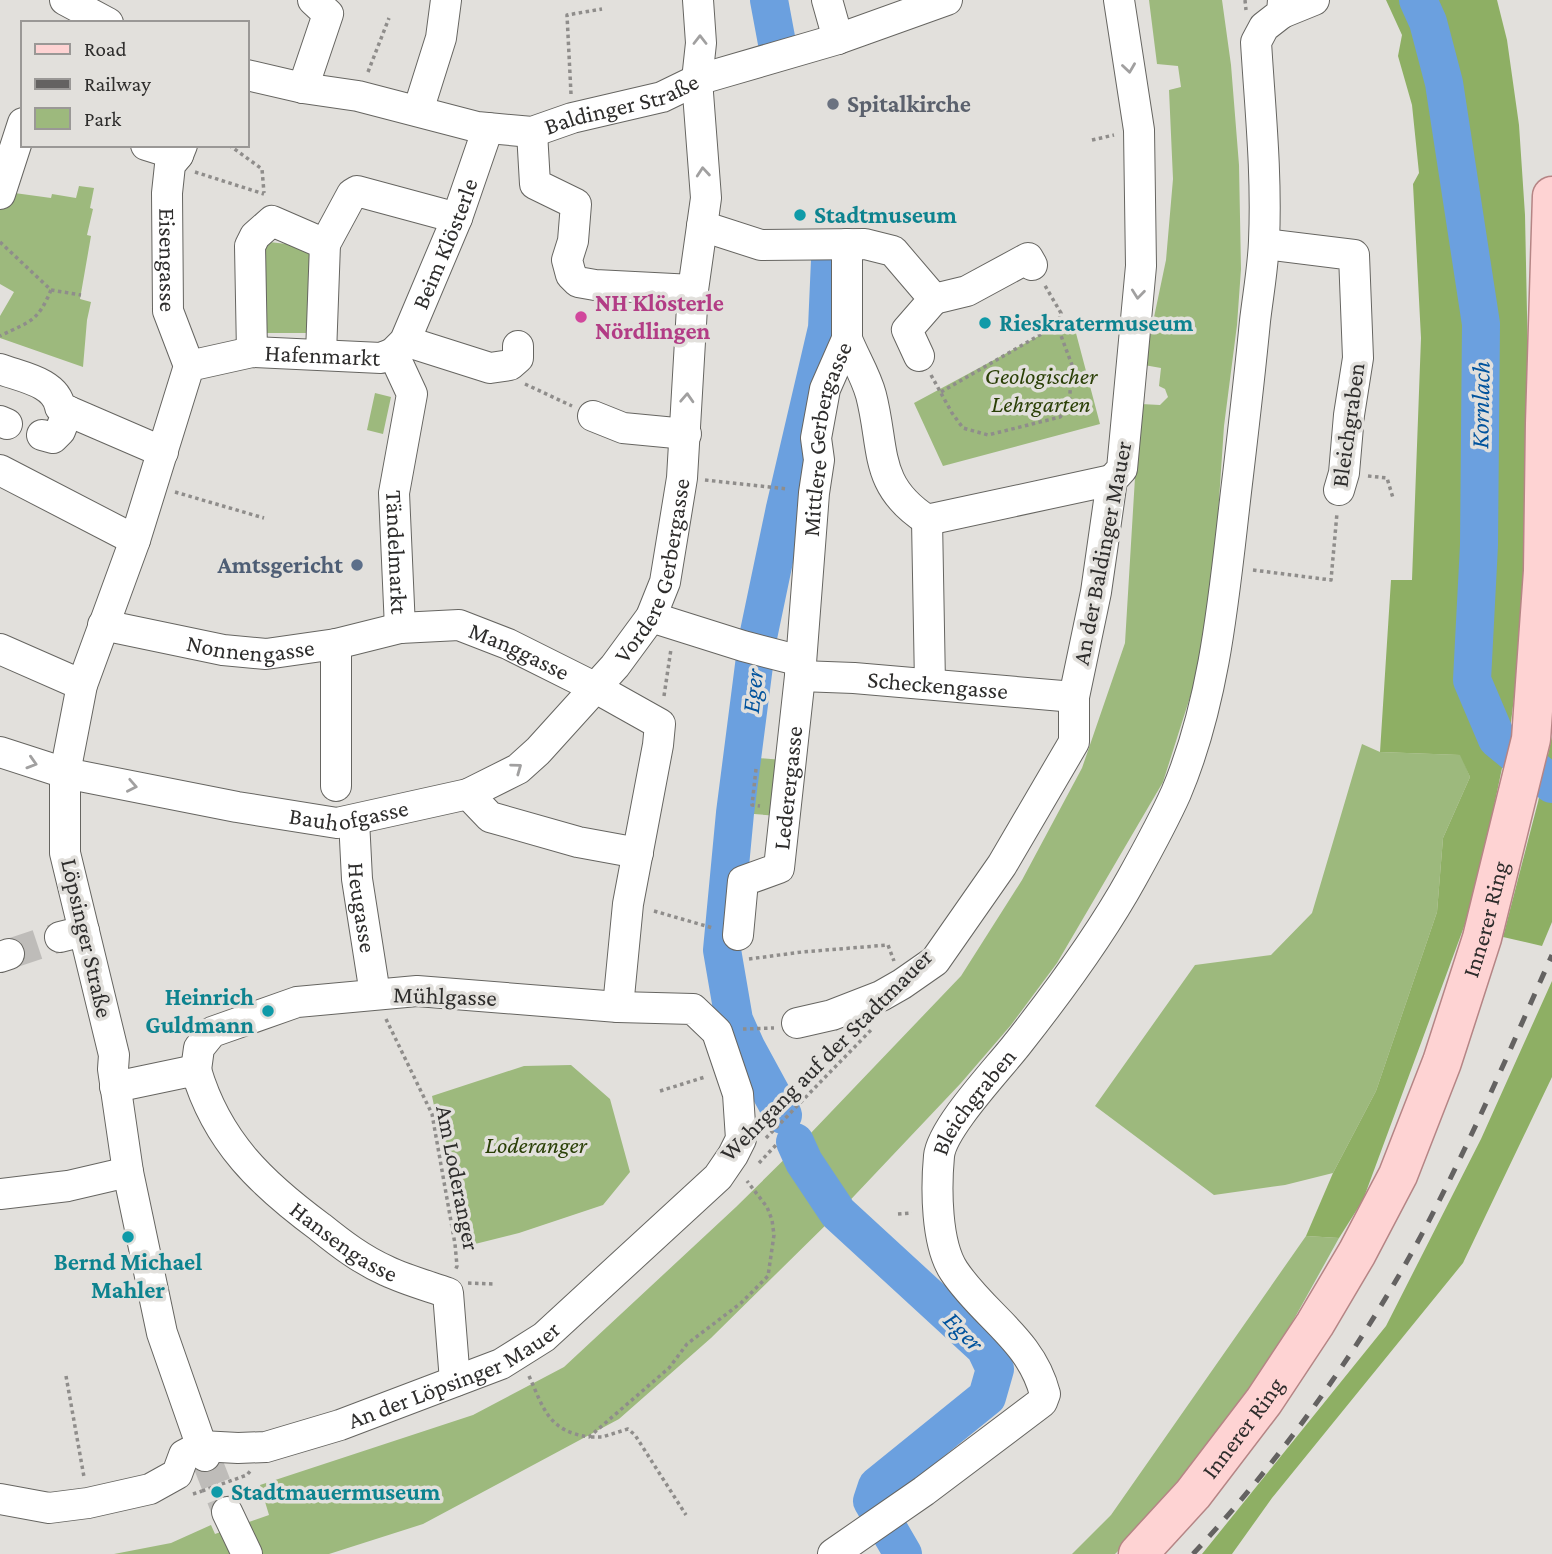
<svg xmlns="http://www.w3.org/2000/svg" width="1552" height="1554" viewBox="0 0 1552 1554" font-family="'Crimson Pro',serif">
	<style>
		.green { fill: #9db97d }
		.forest { fill: #8eaf64 }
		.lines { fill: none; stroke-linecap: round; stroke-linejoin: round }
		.stream { stroke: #597ea9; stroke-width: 6 }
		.river { stroke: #6ba0df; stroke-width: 38 }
		.minor-tunnel { stroke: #bebcb9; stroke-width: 30; stroke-dasharray: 30 15; stroke-linecap: butt }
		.minor-casing { stroke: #666561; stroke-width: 32 }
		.major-casing { stroke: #b58585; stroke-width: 41 }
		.path { stroke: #8f8d8b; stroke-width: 3.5; stroke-dasharray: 3.5 3.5; stroke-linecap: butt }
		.minor { stroke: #fff; stroke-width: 30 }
		.major { stroke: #fed3d3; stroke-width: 38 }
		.rail { stroke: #646261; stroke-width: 5; stroke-dasharray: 12 12; stroke-linecap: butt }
		.path-bridge { stroke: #8f8d8b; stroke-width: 3.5; stroke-dasharray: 3.5 3.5; stroke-linecap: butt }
		.oneway { stroke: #a1a0a0 }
		.worship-dot { fill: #6b7280; stroke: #e2e0dc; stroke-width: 2.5 }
		.culture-dot { fill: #0f9aa8; stroke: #e2e0dc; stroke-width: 2.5 }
		.hotel-dot { fill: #d1479c; stroke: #e2e0dc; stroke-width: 2.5 }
		.service-dot { fill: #5c6f8a; stroke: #e2e0dc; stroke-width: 2.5 }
		.labels { text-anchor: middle; stroke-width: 7; stroke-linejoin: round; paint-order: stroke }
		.street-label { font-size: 24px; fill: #2e2d2c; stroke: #e2e0dc }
		.worship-label { font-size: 24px; font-weight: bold; fill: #5b616d; stroke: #e2e0dc; text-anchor: start }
		.culture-label { font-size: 24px; font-weight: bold; fill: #0d838f; stroke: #e2e0dc; text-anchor: start }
		.hotel-label { font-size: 24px; font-weight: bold; fill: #b23c85; stroke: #e2e0dc; text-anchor: start }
		.park-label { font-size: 24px; font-style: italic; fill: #2a3f06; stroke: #e2e0dc }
		.service-label { font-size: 24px; font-weight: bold; fill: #4e5e75; stroke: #e2e0dc; text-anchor: end }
		.water-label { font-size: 26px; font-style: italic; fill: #00539d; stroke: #e2e0dc }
	</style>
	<rect width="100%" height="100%" fill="#e2e0dc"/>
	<path class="green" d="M1149,0h73l9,65 8,100 2,104 -4,56 -13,101 -9,134 -17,112 -35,110 -106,181 -46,62 -50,58 -123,130 -127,125 -92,81 -196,105 -94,30h-215l57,-11 40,-18 4,9 54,-19 -9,-30 213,-70 91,-48 172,-160 73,-72 152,-159 61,-96 60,-112 43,-125 13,-215 3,-24 19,1 8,-8 -3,-8 -6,-3 2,-18 -17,-3 22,-105 7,-81 -4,-89 12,-3 -3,-21 -21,-2z
		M79,186l15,2 -4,20 3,1 -6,26 4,1 -11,63 11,3 -4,18 -4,47 -83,-29v-22l14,-24 -14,-8v-93l51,7 1,-4 24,4z
		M260,241l54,6 2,86h-59z
		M1072,318l28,106 -157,42 -29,-63z
		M375,393l16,4 -8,37 -16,-4z
		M1362,744l18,8 81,3 9,22 -27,61 -6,74 -61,179 -43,82 -48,12 -71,10 -119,-89 100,-141 76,-10 41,-42z
		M746,757l37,3 -5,56 -37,-3z
		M571,1065l39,34 20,73 -27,33 -84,28 -56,14 -31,-151 92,-30z
		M1306,1236l33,2 -91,164 -89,110 -44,42h-43l39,-39z"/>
	<path class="forest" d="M1386,0h111l10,40 12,85 6,90 4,196 -6,215 -13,104 -35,167 -112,303 -24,38 -33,-2 27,-63 43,-82 61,-179 6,-74 27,-61 -10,-22 -80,-3 11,-172h21l9,-242 -8,-154 6,-11 -7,-68 -14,-49 4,-21z
		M1552,736v186l-10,24 -39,-9 35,-135z
		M1552,981v96l-89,186 -191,235 -40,56h-30l184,-228 95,-187z"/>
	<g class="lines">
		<path class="stream" d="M735,813l12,-9 4,-37 -10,-12"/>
		<path class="river" d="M769,0l8,43
			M1418,0l10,22 16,61 37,241 -2,221 -7,135 25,59 55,45
			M783,1115l-37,-68 -12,-27 -12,-70 13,-137 22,-171 28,-134 42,-180 3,-68
			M795,1142l9,20 34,51 147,135 10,21 -8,28 -110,89 -5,15 31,53"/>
		<path class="minor-tunnel" d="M9,954l51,-17
			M205,1456l22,56"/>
		<defs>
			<g id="minor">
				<path d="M65,0l43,23"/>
				<path d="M827,0l11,39"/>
				<path d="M1282,13l32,-13"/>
				<path id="s1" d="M247,75l56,13 55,8 119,31 55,5 40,-14 90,-21 35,-17 141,-41 109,-39"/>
				<path d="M303,88l25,-74 -15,-14"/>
				<path d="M418,111l23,-73 5,-38"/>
				<path d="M532,132l3,52 41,20 -3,37 -6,19 4,15 7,7 17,3 98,5"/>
				<path d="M146,145l32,10 4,-10"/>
				<path id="s2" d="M178,155l-8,10 -3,28 1,118 21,55"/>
				<path d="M0,194l23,-71"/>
				<path d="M702,226l59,19 104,-1 28,7 41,48 -27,31 12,26"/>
				<path d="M325,244l27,-50 5,-3 100,27"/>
				<path d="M1264,244l90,11 4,103 -9,57 -5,58 -5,17"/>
				<path d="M934,299l33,-8 61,-33 4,7"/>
				<path d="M847,339c7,18 19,37 24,56 14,54 2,90 56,125l185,-40"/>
				<path d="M405,341l85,27 20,-3 8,-7v-12"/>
				<path d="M252,352l-2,-106 5,-10 17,-15 53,23 -4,110"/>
				<path id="s3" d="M393,353l19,41 -18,99 6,135"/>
				<path d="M0,369c21,8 56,13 60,38l8,4 95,41"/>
				<path d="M593,416l30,12 63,6"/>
				<path d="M0,421l7,3"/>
				<path d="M42,435l11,3 7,-7 8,-20"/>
				<path d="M0,470l135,70"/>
				<path d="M927,520l3,164"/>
				<path d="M651,617l92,29 58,15"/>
				<path id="s4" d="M103,625l120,25 43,4 70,-10 64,-16 59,-3 49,19 86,43 66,37 -2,21 -30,159 -10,103"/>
				<path d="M0,649l82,36"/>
				<path id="s5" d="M800,676l54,2 220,19"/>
				<path id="s6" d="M0,752l65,21 172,34 100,16 131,-29 50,-25 20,-18 77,-85 36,-49 14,-35 17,-104 11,-188 13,-92 -9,-118 4,-37 -3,-43"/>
				<path d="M336,786v-142"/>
				<path d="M468,794l22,23 88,25 60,11"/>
				<path id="s7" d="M354,820l3,59 18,115"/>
				<path id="s8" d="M738,935l5,-54 36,-13 21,-192 14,-183 5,-33 -3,-22 9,-49 22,-50v-95"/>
				<path d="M60,937l24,-6"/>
				<path d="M0,957l9,-3"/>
				<path d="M797,1023l35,-8 49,-19 21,-12 33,-23 67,-96 72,-123v-45l22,-105 16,-112 10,-11 19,-203 -2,-136 -20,-130"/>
				<path id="s9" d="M115,1087l81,-17c21,72 66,114 124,157 21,17 42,33 67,44 19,9 41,15 61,22l7,88"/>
				<path d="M0,1194l68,-8 60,-14"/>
				<path id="s10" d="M205,1456l-43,-123 -34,-161 -15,-103 1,-14 -49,-202v-80l17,-88 53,-145 54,-174 63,-14 129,6 12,-5 12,-12 52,-123 31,-90"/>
				<path id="s11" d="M0,1499l49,9 39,-5 62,-14 27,-15 7,-19 17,-9 37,2 28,-1 74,-22 161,-61 43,-27 174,-160 15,-22 8,-16 -3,-45 -21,-62 -24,-23 -75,-2 -201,-16 -120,11 -85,30 -13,16 -3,22"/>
				<path d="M227,1512l20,42"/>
				<path id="s12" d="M833,1554l91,-63 118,-89 3,-8c-14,-55 -61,-78 -91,-123 -18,-27 -18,-83 -15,-115 3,-29 61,-89 80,-114 41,-52 81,-106 113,-164 15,-27 31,-56 44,-85 42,-99 49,-212 62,-318 6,-51 12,-102 17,-154 3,-26 8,-53 9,-80 3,-67 -4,-133 -8,-199l8,-15 18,-14 1,-13"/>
			</g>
			<g id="major">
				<path id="s13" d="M1138,1554l55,-60 71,-93 51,-77 42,-71 41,-78 44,-113 40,-124 49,-199 12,-168 2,-148 7,-227"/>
			</g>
		</defs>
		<use href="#minor" class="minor-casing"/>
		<use href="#major" class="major-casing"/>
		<path class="path" d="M1245,0l1,10
			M368,72l21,-54
			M571,94l-4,-79 35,-6
			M1092,140l22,-5
			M229,145l33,24 2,24
			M195,172l69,22
			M0,242l51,48c-14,33 -21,31 -51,46
			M51,290l30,5
			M931,375l21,38 11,15 25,7 72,-18 9,-10 3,-42 -15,-40 4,-12 -17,-29
			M525,384l47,22
			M941,392l116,-67
			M1368,476l19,2 6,20
			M705,480l83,9
			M175,492l89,26
			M1253,570l78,10 6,-67
			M664,696l7,-47
			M756,769l-4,36 8,1
			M654,911l59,17
			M749,959l53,-7 86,-7 6,16
			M386,1019l46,95 23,130 2,22 -2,5
			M743,1029l31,-1
			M660,1091l45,-14
			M766,1138l107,-110
			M759,1163l17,-18
			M898,1214l14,-1
			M468,1283l26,1
			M66,1376l18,101
			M529,1376c15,33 19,55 60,61l80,-69 18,-24 54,-41 27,-27 6,-41 -2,-15 -5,-13 -20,-26
			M591,1437h11l26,-8 7,6 51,80
			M193,1494l9,-3"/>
		<use href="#minor" class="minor"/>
		<use href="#major" class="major"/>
		<path class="rail" d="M1193,1554c95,-102 178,-220 241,-343 43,-84 80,-170 118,-256"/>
		<path class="path-bridge" d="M202,1491l45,-16 4,-5"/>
	</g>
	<defs><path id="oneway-chevron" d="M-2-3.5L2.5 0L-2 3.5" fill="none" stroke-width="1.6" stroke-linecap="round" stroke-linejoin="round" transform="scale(1.75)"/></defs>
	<g class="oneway">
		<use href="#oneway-chevron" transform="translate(700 40) rotate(-90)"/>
		<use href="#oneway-chevron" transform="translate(1129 68) rotate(82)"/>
		<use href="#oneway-chevron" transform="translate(703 172) rotate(-95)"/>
		<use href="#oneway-chevron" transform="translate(1138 294) rotate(96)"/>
		<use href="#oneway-chevron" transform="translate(687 398) rotate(-87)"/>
		<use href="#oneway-chevron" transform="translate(32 763) rotate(17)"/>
		<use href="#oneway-chevron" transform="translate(517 768) rotate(-36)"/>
		<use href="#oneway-chevron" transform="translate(132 786) rotate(11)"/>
	</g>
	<circle class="worship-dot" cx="833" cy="104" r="7"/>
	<g class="culture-dot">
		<circle cx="800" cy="215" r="7"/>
		<circle cx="985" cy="323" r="7"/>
		<circle cx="268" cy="1011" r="7"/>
		<circle cx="128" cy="1237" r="7"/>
		<circle cx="217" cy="1492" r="7"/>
	</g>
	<circle class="hotel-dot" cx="581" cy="317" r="7"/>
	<circle class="service-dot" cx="357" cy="565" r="7"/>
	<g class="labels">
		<g class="street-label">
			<text dy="8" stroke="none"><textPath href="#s1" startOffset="385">Baldinger Straße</textPath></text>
			<text dy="8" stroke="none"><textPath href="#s10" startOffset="1456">Beim Klösterle</textPath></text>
			<text dy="8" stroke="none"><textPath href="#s2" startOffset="108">Eisengasse</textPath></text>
			<text dy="8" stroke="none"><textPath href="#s10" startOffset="1262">Hafenmarkt</textPath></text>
			<text transform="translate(1348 425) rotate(-82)" y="8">Bleichgraben</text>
			<text dy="8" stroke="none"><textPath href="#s8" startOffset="525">Mittlere Gerbergasse</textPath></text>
			<text dy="8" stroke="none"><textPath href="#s3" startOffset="205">Tändelmarkt</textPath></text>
			<text transform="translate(1102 553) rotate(-79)" y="8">An der Baldinger Mauer</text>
			<text dy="8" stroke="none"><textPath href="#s6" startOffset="782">Vordere Gerbergasse</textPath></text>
			<text dy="8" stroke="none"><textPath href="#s4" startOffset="150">Nonnengasse</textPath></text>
			<text dy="8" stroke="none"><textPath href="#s4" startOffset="427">Manggasse</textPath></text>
			<text dy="8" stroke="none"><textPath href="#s5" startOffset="138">Scheckengasse</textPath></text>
			<text dy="8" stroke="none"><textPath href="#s8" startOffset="173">Lederergasse</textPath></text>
			<text dy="8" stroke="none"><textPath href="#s6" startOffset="357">Bauhofgasse</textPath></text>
			<text dy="8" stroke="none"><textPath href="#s7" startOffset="88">Heugasse</textPath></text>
			<text dy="8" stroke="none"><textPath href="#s13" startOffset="732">Innerer Ring</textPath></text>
			<text transform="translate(87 938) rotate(77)" y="8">Löpsinger Straße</text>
			<text transform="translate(445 996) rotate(2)" y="8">Mühlgasse</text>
			<text transform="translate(826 1055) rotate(-45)" y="8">Wehrgang auf der Stadtmauer</text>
			<text dy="8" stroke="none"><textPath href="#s12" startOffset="604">Bleichgraben</textPath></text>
			<text transform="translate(458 1178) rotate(79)" y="8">Am Loderanger</text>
			<text dy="8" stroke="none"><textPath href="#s9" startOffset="315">Hansengasse</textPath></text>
			<text dy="8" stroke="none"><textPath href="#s11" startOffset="490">An der Löpsinger Mauer</textPath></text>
			<text dy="8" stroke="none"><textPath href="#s13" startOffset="164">Innerer Ring</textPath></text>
		</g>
		<g class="worship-label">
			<text x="847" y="112">Spitalkirche</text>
		</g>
		<g class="culture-label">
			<text x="814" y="223">Stadtmuseum</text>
			<text x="999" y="331">Rieskratermuseum</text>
			<text x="254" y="1005" text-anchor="end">Heinrich<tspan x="254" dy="28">Guldmann</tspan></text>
			<text x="128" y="1270" text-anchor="middle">Bernd Michael<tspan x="128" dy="28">Mahler</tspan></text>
			<text x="231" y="1500">Stadtmauermuseum</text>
		</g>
		<g class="hotel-label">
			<text x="595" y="311">NH Klösterle<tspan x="595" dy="28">Nördlingen</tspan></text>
		</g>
		<g class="park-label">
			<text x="1041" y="384">Geologischer<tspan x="1041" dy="28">Lehrgarten</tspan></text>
			<text x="536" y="1153">Loderanger</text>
		</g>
		<g class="service-label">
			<text x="343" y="573">Amtsgericht</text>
		</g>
		<g class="water-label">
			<text transform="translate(1480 405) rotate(-89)" y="9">Kornlach</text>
			<text transform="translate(752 691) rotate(-84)" y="9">Eger</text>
			<text transform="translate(964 1331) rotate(45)" y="9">Eger</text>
		</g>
	</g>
	<rect x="21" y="21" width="228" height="126" fill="#e2e0dc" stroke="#9a9896" stroke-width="2"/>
	<rect x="35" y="44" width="35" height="10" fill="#fed3d3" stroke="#9a9896" stroke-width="2"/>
	<text x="84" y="56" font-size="21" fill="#2e2d2c">Road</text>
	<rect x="35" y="79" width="35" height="10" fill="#646261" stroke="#9a9896" stroke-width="2"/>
	<text x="84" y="91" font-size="21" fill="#2e2d2c">Railway</text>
	<rect x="35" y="108" width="35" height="21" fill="#9db97d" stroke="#9a9896" stroke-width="2"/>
	<text x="84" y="126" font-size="21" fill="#2e2d2c">Park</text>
</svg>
